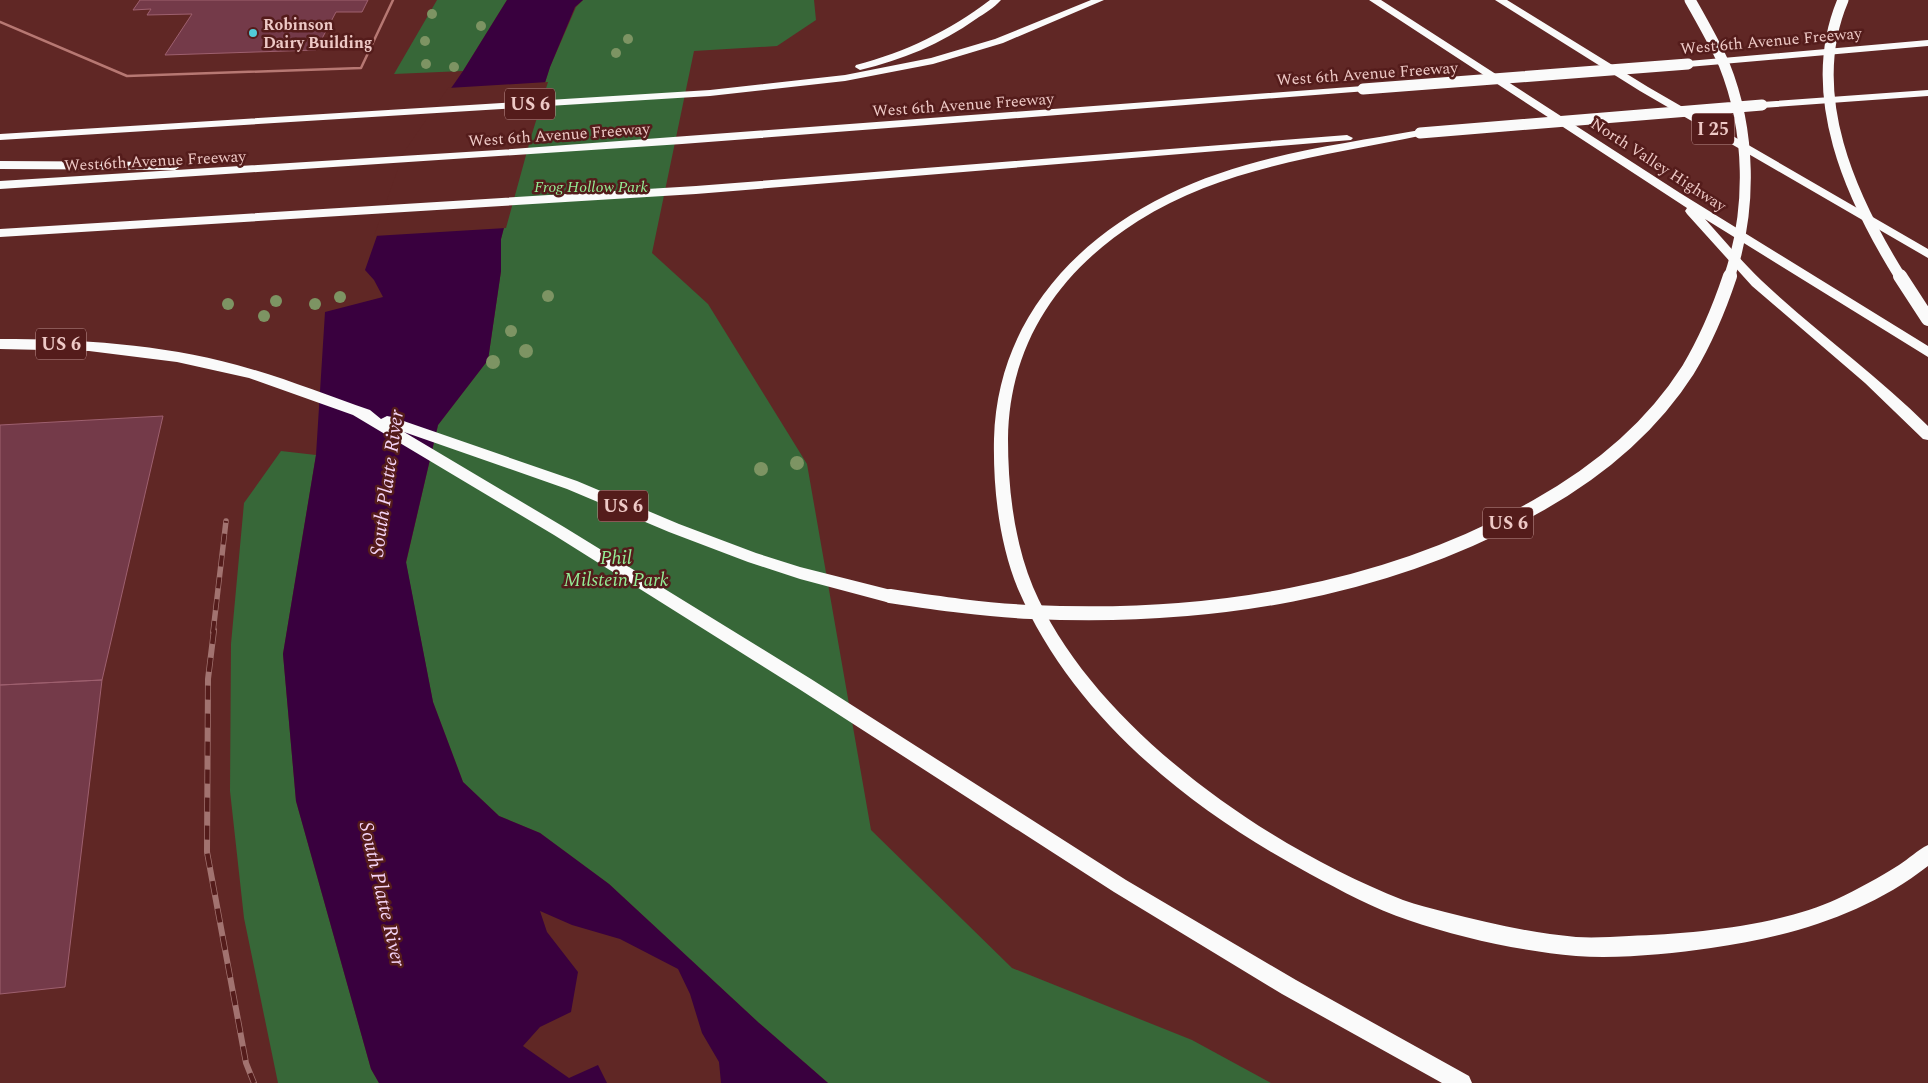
<svg xmlns="http://www.w3.org/2000/svg" width="1928" height="1083" viewBox="0 0 1928 1083" font-family="Spectral,serif">
	<style>
		.green { fill: #376738 }
		.water { fill: #39003e }
		.pier { fill: #602725 }
		.building { fill: #743a49; stroke: #9e606f }
		.lines { fill: none; stroke-linecap: round; stroke-linejoin: round }
		.lane { stroke: #b77873; stroke-width: 2.5 }
		.highway { fill: #fafafa; fill-rule: evenodd }
		.rail-far1-casing { stroke: #a27370; stroke-width: 5.5 }
		.rail-casing { stroke: #a27370; stroke-width: 6 }
		.rail-far1 { stroke: #541c1b; stroke-width: 4; stroke-dasharray: 11; stroke-linecap: butt }
		.rail { stroke: #541c1b; stroke-width: 4.5; stroke-dasharray: 14; stroke-linecap: butt }
		.highway-bridge-far1 { stroke: #fafafa; stroke-width: 11 }
		.highway-bridge { stroke: #fafafa; stroke-width: 14 }
		.tree { fill: #7d9463 }
		.poi-dot { fill: #52cbd8; stroke: #541c1b; stroke-width: 2 }
		.labels { text-anchor: middle; stroke-width: 5; stroke-linejoin: round; paint-order: stroke }
		.far-poi-label { font-size: 16px; font-weight: bold; fill: #eec9c6; stroke: #541c1b; text-anchor: start }
		.far-street-label { font-size: 16px; fill: #eec9c6; stroke: #541c1b }
		.far-park-label { font-size: 16px; font-style: italic; fill: #94ed95; stroke: #541c1b }
		.shield { fill: #541c1b; stroke: #c09593; stroke-width: 1 }
		.shield-label { font-size: 18px; font-weight: bold; fill: #eec9c6 }
		.park-label { font-size: 19px; font-style: italic; fill: #94ed95; stroke: #541c1b }
		.water-label { font-size: 20px; font-style: italic; fill: #f5d4f7; stroke: #541c1b }
	</style>
	<rect width="100%" height="100%" fill="#602725"/>
	<path class="green" d="M437,0h70l-44,71 -69,3z
		M583,0h231l2,20 -39,26 -83,5 -42,202 56,51 99,160 64,366 141,138 180,72 79,43h-443l-69,-60 -150,-139 -69,-51 -41,-17 -36,-34 -30,-80 -27,-139 32,-138 50,-65 13,-89v-32l27,-103 22,-69 26,-60z
		M281,451l35,4 -33,199 13,147 75,268 8,14h-101l-34,-165 -14,-127 1,-147 13,-141z"/>
	<path class="water" d="M507,0h76l-8,7 -25,60 -22,69 -27,103v32l-13,89 -50,65 -32,137 27,140 30,80 36,34 41,17 69,51 150,139 69,60h-107l-2,-21 -17,-29 -12,-39 -12,-25 -58,-30 -48,-14 -32,-14 7,21 31,40 -7,40 -31,15 -17,19 46,32 29,-13 9,18h-228l-8,-14 -75,-268 -13,-147 33,-199 9,-143 58,-15 -9,-17 -9,-10 41,-117 57,-82z"/>
	<path class="pier" d="M548,82l-17,55 -25,91 -132,8 30,-84 44,-64z"/>
	<path class="building" d="M140,0h228l-6,12h-26l-20,38 -151,5 27,-41 -45,1 4,-6 -18,1z
		M163,416l-61,264 -102,5v-260z
		M102,680l-37,307 -65,7v-309z"/>
	<g class="lines">
		<path class="lane" d="M0,22l127,54 234,-8 32,-68"/>
		<path class="highway" d="M990,0h11c-7,8 -16,13 -25,19 -35,25 -74,41 -116,51l-5,-3 1,-2c50,-13 93,-34 134,-65z
			M1091,0h13l-101,43 -70,21 -88,17 -135,15 -710,44v-6l710,-44 135,-15 86,-17 64,-19z
			M1369,0h12l299,193 248,153v11l-223,-138c19,21 37,43 57,62 54,51 114,93 166,145v14l-5,-1 -58,-56 -113,-97 -65,-72 -2,-3 2,-3z
			M1495,0h12l141,87 280,162v9l-288,-167z
			M1928,40v6l-240,21 -5,-3 5,-3z
			M1363,86l4,1 1,2 -1,2 -685,53 -682,45v-8l512,-32z
			M1928,90v6l-166,12 -5,-3 5,-3z
			M1420,130l6,3 -2,2c-98,21 -199,31 -286,86 -79,50 -129,123 -130,218 0,49 6,102 25,148 59,139 232,259 370,313 14,5 28,8 42,12 43,11 87,21 131,25 17,1 35,0 53,-1 64,-2 149,-10 208,-37 21,-10 43,-22 62,-34 10,-6 18,-15 29,-20v21c-63,49 -139,71 -217,82 -42,6 -92,11 -135,8 -56,-5 -115,-18 -168,-36 -34,-11 -66,-29 -98,-46 -119,-64 -237,-157 -292,-285 -19,-46 -25,-101 -24,-150 3,-113 75,-196 173,-244 79,-39 168,-50 253,-65z
			M1347,135l6,3 -2,2 -655,54 -696,43v-8l696,-43z
			M0,161l175,1 6,4 -6,4 -175,-1z
			M0,339c79,0 160,5 237,26 45,12 89,30 133,45l11,9 6,-3 5,1 185,64 102,43 77,29 44,14 95,24 3,5 -3,5 -5,2 -90,-24 -52,-17 -79,-30 -102,-43 -163,-57 160,95 247,152 315,201 170,100 173,96 3,7h-30l-160,-89 -168,-102 -315,-203 -245,-154 -201,-120 -104,-37 -72,-16 -88,-11 -89,-2z"/>
		<defs>
			<path id="rail-far1" d="M213,632l13,-111"/>
			<path id="rail" d="M214,630l-6,49 -1,173 39,211 8,20"/>
		</defs>
		<use href="#rail-far1" class="rail-far1-casing"/>
		<use href="#rail" class="rail-casing"/>
		<use href="#rail-far1" class="rail-far1"/>
		<use href="#rail" class="rail"/>
		<path class="highway-bridge-far1" d="M1690,0c12,21 24,42 34,64 27,67 28,146 5,214
			M1843,0c-40,94 8,198 58,278
			M1363,89l325,-25
			M1420,133l342,-28"/>
		<path class="highway-bridge" d="M1900,276l28,43
			M890,596c47,7 94,14 141,16 174,8 353,-19 506,-106 59,-33 114,-78 151,-136 18,-30 31,-61 42,-94"/>
	</g>
	<g class="tree">
		<circle cx="432" cy="14" r="5"/>
		<circle cx="481" cy="26" r="5"/>
		<circle cx="628" cy="39" r="5"/>
		<circle cx="425" cy="41" r="5"/>
		<circle cx="616" cy="53" r="5"/>
		<circle cx="426" cy="64" r="5"/>
		<circle cx="454" cy="67" r="5"/>
		<circle cx="548" cy="296" r="6"/>
		<circle cx="340" cy="297" r="6"/>
		<circle cx="276" cy="301" r="6"/>
		<circle cx="228" cy="304" r="6"/>
		<circle cx="315" cy="304" r="6"/>
		<circle cx="264" cy="316" r="6"/>
		<circle cx="511" cy="331" r="6"/>
		<circle cx="526" cy="351" r="7"/>
		<circle cx="493" cy="362" r="7"/>
		<circle cx="797" cy="463" r="7"/>
		<circle cx="761" cy="469" r="7"/>
	</g>
	<circle class="poi-dot" cx="253" cy="33" r="5"/>
	<g class="labels">
		<g class="far-poi-label">
			<text x="263" y="30">Robinson<tspan x="263" dy="18">Dairy Building</tspan></text>
		</g>
		<g class="far-street-label">
			<text transform="translate(1771 40) rotate(-5)" y="6">West 6th Avenue Freeway</text>
			<text transform="translate(1367 73) rotate(-4)" y="6">West 6th Avenue Freeway</text>
			<text transform="translate(963 104) rotate(-4)" y="6">West 6th Avenue Freeway</text>
			<text transform="translate(559 134) rotate(-4)" y="6">West 6th Avenue Freeway</text>
			<text transform="translate(155 160) rotate(-3)" y="6">West 6th Avenue Freeway</text>
			<text transform="translate(1659 164) rotate(33)" y="6">North Valley Highway</text>
		</g>
		<g class="far-park-label">
			<text x="591" y="192">Frog Hollow Park</text>
		</g>
		<g class="shield">
			<rect x="505" y="88.5" width="50" height="31" rx="4"/>
			<rect x="1692" y="113.5" width="42" height="31" rx="4"/>
			<rect x="36" y="328.5" width="50" height="31" rx="4"/>
			<rect x="598" y="490.5" width="50" height="31" rx="4"/>
			<rect x="1483" y="507.5" width="50" height="31" rx="4"/>
		</g>
		<g class="shield-label">
			<text x="530" y="110">US 6</text>
			<text x="1713" y="135">I 25</text>
			<text x="61" y="350">US 6</text>
			<text x="623" y="512">US 6</text>
			<text x="1508" y="529">US 6</text>
		</g>
		<g class="park-label">
			<text x="616" y="564">Phil<tspan x="616" dy="22">Milstein Park</tspan></text>
		</g>
		<g class="water-label">
			<text transform="translate(386 483) rotate(-82)" y="7">South Platte River</text>
			<text transform="translate(383 894) rotate(77)" y="7">South Platte River</text>
		</g>
	</g>
</svg>
